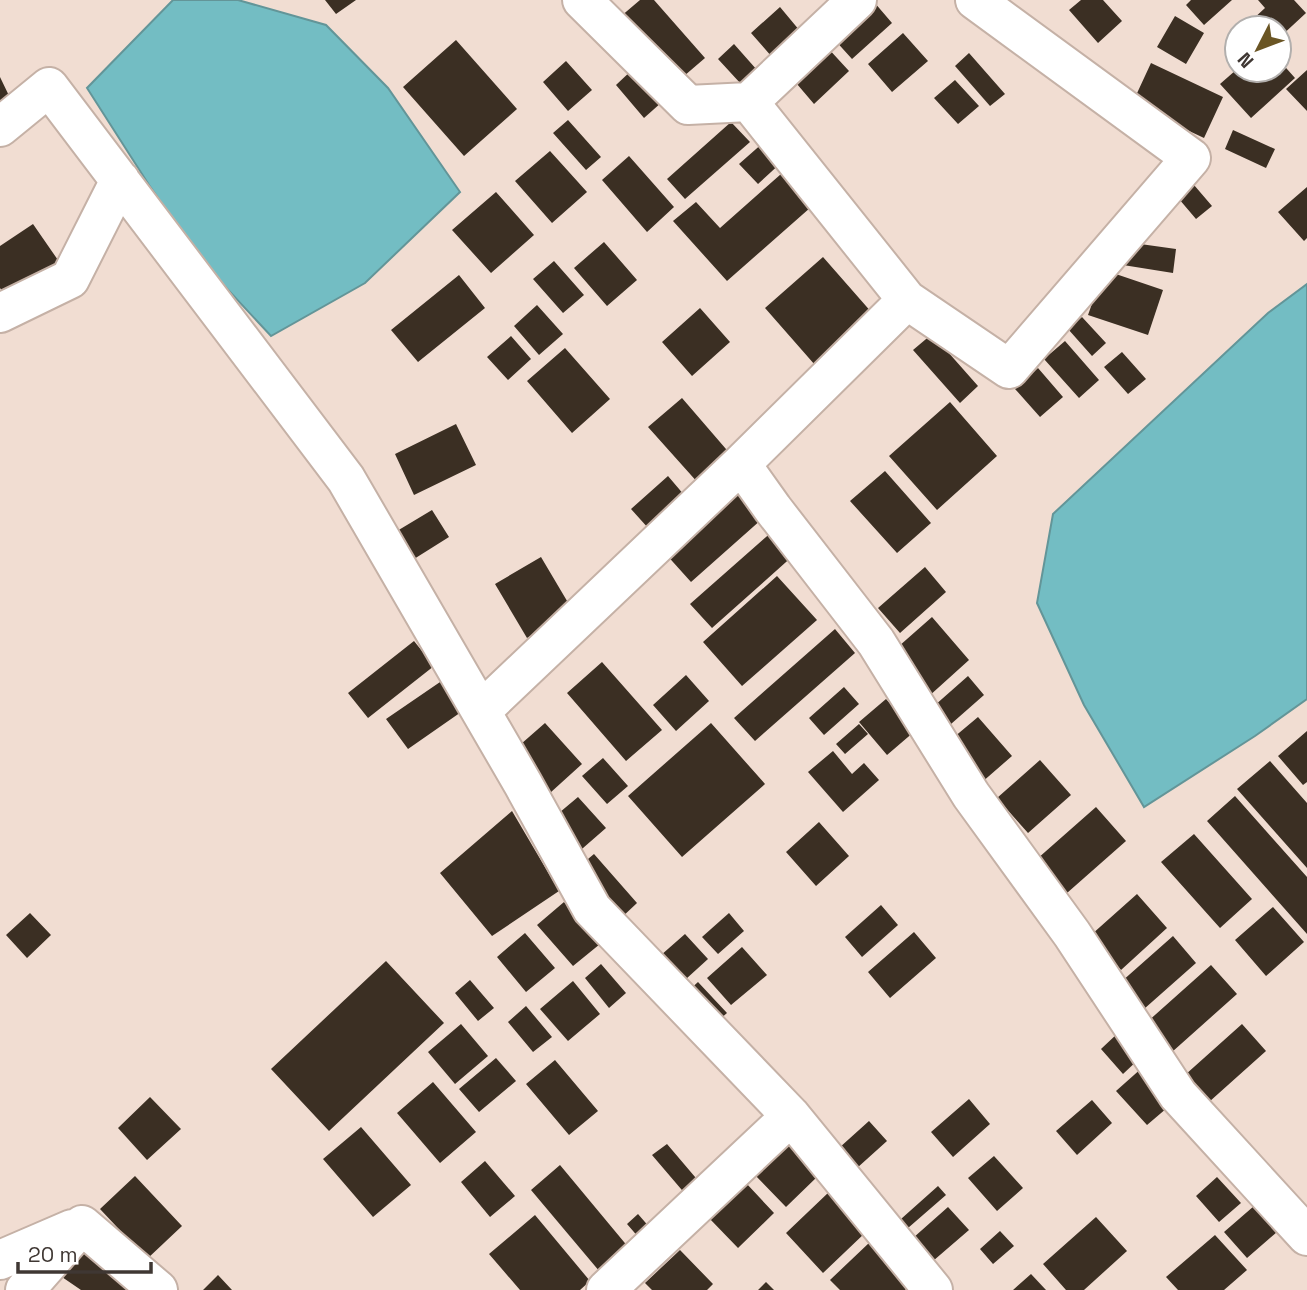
<svg xmlns="http://www.w3.org/2000/svg" width="1307" height="1290" viewBox="0 0 1307 1290" font-family="'Space Grotesk',sans-serif">
	<style>
		.water { fill: #73bdc3; stroke: #639598; stroke-width: 2 }
		.building { fill: #3b2f23 }
		.lines { fill: none; stroke-linecap: round; stroke-linejoin: round }
		.minor-casing { stroke: #c5b1a6; stroke-width: 42 }
		.minor { stroke: #fff; stroke-width: 38 }
	</style>
	<rect width="100%" height="100%" fill="#f1ddd2"/>
	<path class="water" d="M173,0h65l88,25 62,63 72,104 -95,91 -94,53 -67,-72 -55,-79 -62,-97z
		M1307,284v415l-52,37 -111,71 -60,-102 -47,-102 16,-89 215,-201z"/>
	<path class="building" d="M325,0h31l-20,14z
		M640,0h14l51,58 -28,24 -57,-65z
		M1081,0h22l19,21 -24,22 -29,-33z
		M1191,0h41l-28,25 -18,-20z
		M1258,0h36l12,13 -27,25v-10h-19l-8,-8 13,-12z
		M874,2l18,21 -40,36 -19,-21z
		M780,7l20,24 -28,26 -21,-24z
		M1175,16l29,17 -18,31 -29,-17z
		M903,33l25,28 -36,31 -24,-28z
		M456,40l61,69 -53,47 -61,-69z
		M734,44l23,26 -16,14 -23,-25z
		M826,46l23,25 -35,33 -23,-27z
		M969,53l36,41 -15,12 -35,-40z
		M1279,60l16,18 -44,40 -31,-34 16,-14h43z
		M566,61l26,29 -24,21 -25,-29z
		M1151,63l72,34 -19,41 -72,-34z
		M633,69l29,33 -18,16 -28,-33z
		M1307,70v41l-21,-22z
		M0,77l13,27 -13,6z
		M955,80l24,26 -21,18 -24,-26z
		M568,120l33,37 -15,13 -33,-37z
		M731,122l19,20 -65,57 -18,-20z
		M1233,130l42,19 -9,19 -41,-19z
		M765,141l18,20 -25,23 -19,-20z
		M550,151l37,41 -35,31 -37,-42z
		M629,156l45,51 -27,25 -45,-52z
		M789,167l30,33 -92,81 -54,-60 23,-19 24,26z
		M1194,185l18,21 -16,13 -17,-20z
		M1307,187v51l-3,3 -26,-29z
		M496,192l38,43 -43,38 -39,-43z
		M33,224l27,39 -53,36 -7,-11v-42z
		M604,242l33,38 -30,26 -33,-38z
		M1126,242l50,7 -3,24 -50,-8z
		M823,257l50,57 -58,51 -50,-57z
		M554,261l30,34 -21,18 -30,-34z
		M1104,270l59,20 -15,45 -60,-20z
		M459,275l26,33 -67,54 -27,-32z
		M537,305l26,29 -24,21 -25,-29z
		M700,308l30,34 -38,34 -30,-34z
		M1082,317l24,26 -14,13 -24,-27z
		M932,334l46,52 -18,17 -47,-53z
		M511,336l20,23 -23,21 -21,-23z
		M1065,341l34,39 -20,18 -35,-39z
		M565,348l45,51 -38,34 -45,-52z
		M1122,352l24,27 -18,15 -24,-27z
		M1038,368l25,29 -23,20 -25,-28z
		M682,398l50,58 -33,28 -51,-57z
		M950,402l47,54 -60,54 -48,-54z
		M456,424l20,41 -62,30 -19,-41z
		M885,471l46,52 -34,30 -47,-52z
		M668,476l17,20 -36,33 -18,-20z
		M735,488l27,31 -71,63 -27,-30z
		M432,510l17,27 -35,22 -17,-28z
		M774,530l21,24 -83,74 -22,-24z
		M541,557l32,54 -46,27 -32,-54z
		M925,567l21,25 -46,41 -22,-25z
		M777,576l40,44 -75,66 -39,-44z
		M932,617l37,43 -41,37 -38,-43z
		M835,629l20,24 -100,88 -21,-23z
		M414,641l20,25 -66,52 -20,-25z
		M602,662l60,68 -36,31 -59,-68z
		M686,675l23,26 -33,30 -23,-26z
		M968,676l16,19 -33,29 -17,-18z
		M443,680l21,30 -56,39 -22,-30z
		M844,687l15,17 -35,31 -15,-17z
		M886,699l29,32 -28,24 -28,-33z
		M978,717l34,39 -31,27 -34,-40z
		M545,723l37,41 -32,29 -37,-42z
		M711,723l54,61 -83,73 -54,-61z
		M859,724l9,10 -23,20 -9,-10z
		M1307,731v51l-4,3 -25,-29z
		M833,751l19,23 12,-11 15,17 -36,32 -35,-40z
		M603,758l25,28 -21,18 -25,-28z
		M1040,760l31,35 -43,38 -31,-35z
		M1270,761l37,42v65l-70,-79z
		M1235,796l72,81v57l-100,-113z
		M578,797l28,31 -31,27 -28,-32z
		M1096,807l30,34 -59,52 -30,-34z
		M512,811l47,80 -67,45 -52,-63z
		M819,822l30,34 -33,30 -30,-34z
		M1194,834l58,65 -32,29 -59,-66z
		M594,854l43,49 -17,16 -44,-50z
		M1137,894l30,34 -46,42 -30,-35z
		M564,902l36,42 -27,22 -36,-41z
		M881,905l17,20 -36,32 -17,-20z
		M1273,907l31,35 -38,34 -31,-36z
		M30,913l21,22 -24,23 -21,-23z
		M729,913l15,18 -26,23 -16,-17z
		M914,932l22,26 -46,40 -22,-26z
		M525,933l30,35 -29,24 -29,-35z
		M685,934l23,25 -33,30 -23,-26z
		M1173,936l23,27 -52,46 -23,-27z
		M742,947l25,28 -36,30 -24,-27z
		M386,961l58,62 -115,108 -58,-62z
		M601,964l25,29 -17,15 -24,-30z
		M1211,965l26,29 -65,58 -26,-29z
		M470,980l24,28 -16,13 -23,-28z
		M573,981l27,33 -32,27 -28,-32z
		M698,982l29,31 -15,13 -27,-32z
		M526,1006l26,31 -19,15 -25,-30z
		M461,1024l27,32 -33,28 -27,-32z
		M1242,1024l24,27 -57,51 -24,-27z
		M1118,1033l22,25 -17,16 -22,-25z
		M496,1058l20,23 -37,31 -20,-23z
		M555,1060l43,51 -29,24 -43,-51z
		M1143,1067l31,35 -27,23 -31,-34z
		M433,1082l43,50 -36,31 -43,-50z
		M150,1097l31,32 -34,31 -29,-32z
		M969,1099l21,25 -37,33 -22,-25z
		M1092,1100l20,23 -35,32 -21,-24z
		M869,1121l18,20 -30,27 -18,-20z
		M361,1127l50,58 -38,32 -50,-58z
		M785,1141l33,35 -32,31 -34,-35z
		M667,1144l34,40 -14,12 -35,-41z
		M994,1156l29,32 -26,23 -29,-33z
		M485,1161l30,35 -25,21 -29,-35z
		M560,1165l69,83 -29,24 -69,-82z
		M135,1176l47,50 -35,33 -47,-50z
		M1217,1177l24,26 -22,19 -23,-26z
		M746,1183l28,30 -36,35 -29,-30z
		M938,1186l8,9 -38,33 -7,-9z
		M829,1192l37,40 -43,41 -37,-40z
		M1254,1206l23,26 -30,26 -23,-26z
		M948,1207l21,23 -36,31 -20,-23z
		M638,1214l13,15 -11,10 -13,-15z
		M535,1215l55,66 -10,9h-60l-31,-36z
		M1096,1217l31,34 -43,39h-18l-23,-26z
		M1000,1231l14,15 -21,18 -13,-15z
		M1215,1235l32,35 -23,20h-46l-12,-13z
		M870,1242l41,43 -6,5h-65l-10,-10z
		M84,1245l65,45h-68l-19,-13z
		M680,1250l33,34 -6,6h-55l-7,-7z
		M1031,1274l15,16h-33z
		M218,1275l14,15h-29z
		M766,1282l8,8h-16z"/>
	<g class="lines">
		<defs>
			<path id="minor" d="M582,0l106,105 61,-3
				M857,0l-108,102 158,198 -166,164 32,45 103,133 95,153 101,139 106,161 129,141
				M0,127l49,-40 297,392 177,305 69,125 199,207 142,174
				M907,300l102,69 182,-211 -216,-158
				M0,313l70,-34 50,-99
				M481,711l260,-247
				M0,1260l72,-31
				M25,1290l57,-65 76,65
				M606,1290l185,-174"/>
		</defs>
		<use href="#minor" class="minor-casing"/>
		<use href="#minor" class="minor"/>
	</g>
	<g transform="translate(1258 49) rotate(228)"><circle r="33" fill="#ffffff" stroke="#b2afad" stroke-width="2"/>
	<path d="M0-5L12 26L0 18L-12 26Z" fill="#6a5524"/>
	<text y="-10" font-size="19" font-weight="bold" text-anchor="middle" fill="#3f3733">N</text>
	</g>
	<path d="M18 1262v10h133v-10" fill="none" stroke="#3f3733" stroke-width="3.5"/>
	<text x="28" y="1262" font-size="21" fill="#3f3733" stroke="#ffffff" stroke-width="5" paint-order="stroke">20 m</text>
</svg>
